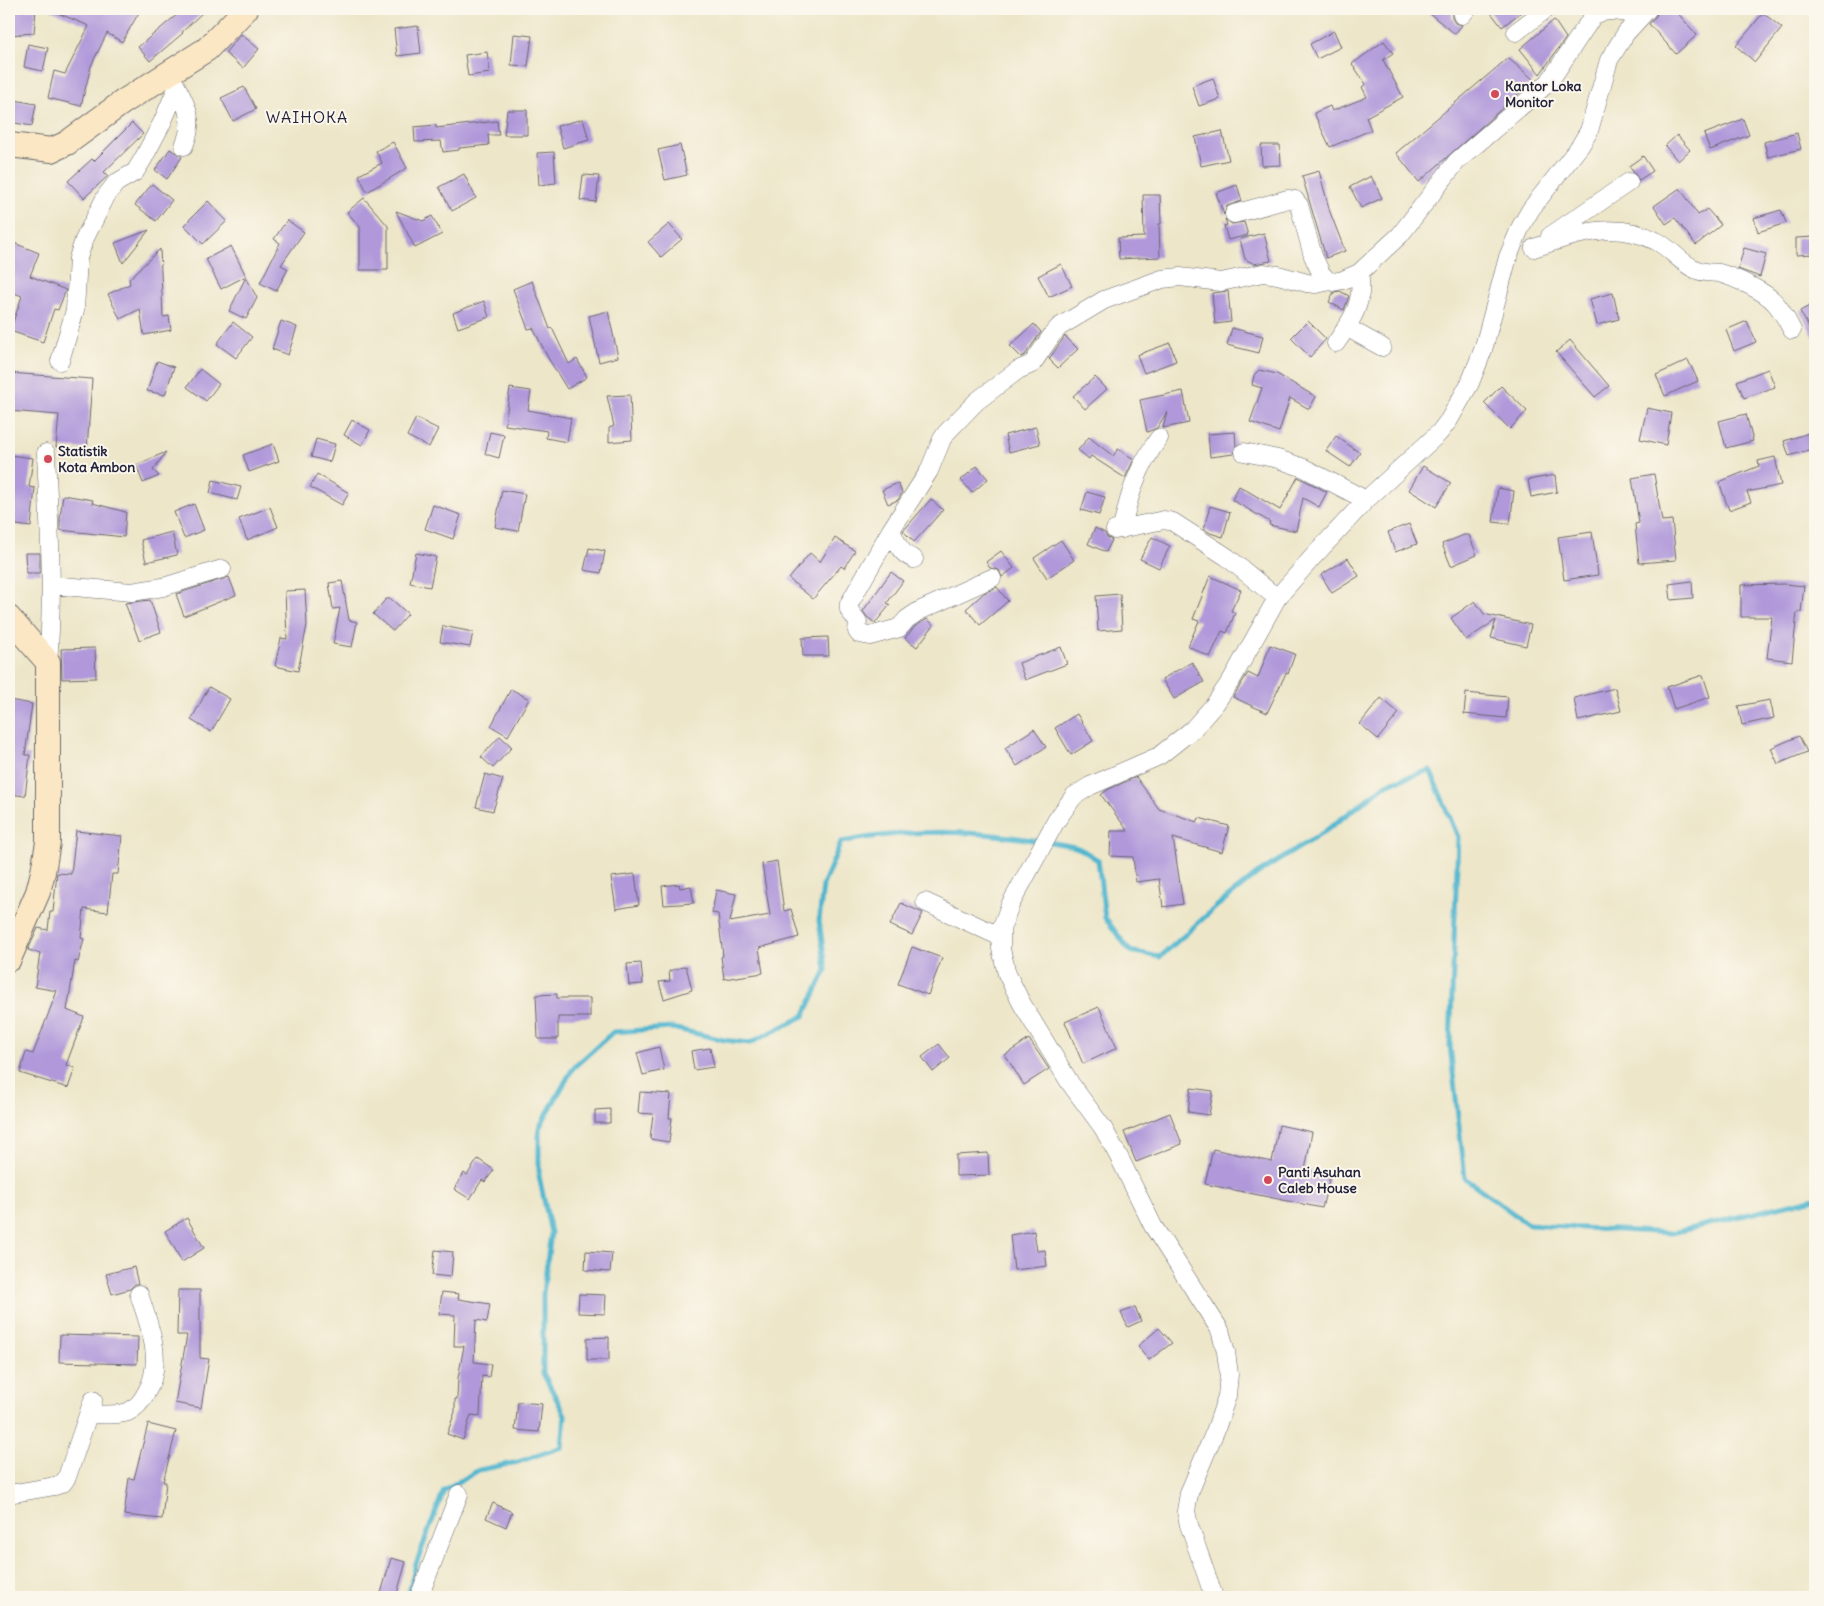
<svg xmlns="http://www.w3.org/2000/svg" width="1824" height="1606" viewBox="0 0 1824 1606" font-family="Delius,sans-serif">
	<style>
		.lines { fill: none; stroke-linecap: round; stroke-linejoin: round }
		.stream { stroke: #50b6cf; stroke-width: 5 }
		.building { fill: #b098da }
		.street-casing { stroke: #69676d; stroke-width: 19 }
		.secondary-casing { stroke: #69676d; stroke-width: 26 }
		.street { stroke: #fff; stroke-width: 18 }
		.secondary { stroke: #fbe7c3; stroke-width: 24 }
		.poi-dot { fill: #d1495b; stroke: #fbf7ec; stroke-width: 2 }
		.labels { text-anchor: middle; stroke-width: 4; stroke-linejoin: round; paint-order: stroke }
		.poi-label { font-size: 14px; font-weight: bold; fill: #22223b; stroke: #fbf7ec; text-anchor: start }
		.quarter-label { font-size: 16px; letter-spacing: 1px; fill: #22223b; stroke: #fbf7ec }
	</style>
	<rect width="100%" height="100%" fill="#fbf7ec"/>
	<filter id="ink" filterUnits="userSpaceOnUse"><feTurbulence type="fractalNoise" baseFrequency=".02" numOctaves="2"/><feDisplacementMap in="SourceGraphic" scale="10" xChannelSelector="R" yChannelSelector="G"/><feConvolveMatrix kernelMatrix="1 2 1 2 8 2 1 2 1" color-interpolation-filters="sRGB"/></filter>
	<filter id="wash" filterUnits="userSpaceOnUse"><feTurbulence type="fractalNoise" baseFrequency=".0096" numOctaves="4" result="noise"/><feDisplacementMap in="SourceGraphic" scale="20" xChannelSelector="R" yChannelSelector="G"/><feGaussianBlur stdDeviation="1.12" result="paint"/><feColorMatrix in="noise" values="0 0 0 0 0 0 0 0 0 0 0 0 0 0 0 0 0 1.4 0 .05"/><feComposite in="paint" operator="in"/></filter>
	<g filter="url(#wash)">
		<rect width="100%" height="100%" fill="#ede6c9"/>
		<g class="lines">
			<path class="stream" d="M408,1597l8,-33 28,-74 35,-20 39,-8 44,-15 3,-32 -22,-42v-80l8,-60 -12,-57v-48l34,-60 40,-36 59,-4 52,12 26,3 54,-27 22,-46 -7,-49 4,-36 18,-43c65,-13 126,-13 191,-2 14,2 32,3 46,8 7,3 13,8 20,12l7,58 25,33 30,6 57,-51 40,-32 67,-42 63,-48 43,-14 28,67 -8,209 15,132 64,47 143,8 143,-35"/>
		</g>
		<g id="blocks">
			<path class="building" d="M9,9h27l-2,24 -25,2z
				M48,9h61l11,4 3,-4h18l-19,33 -15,-9 -16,33 -10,40 -33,-8 6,-27 11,3 24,-48z
				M184,9h22l-24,23 1,1 -33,28 -12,-14z
				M1424,9h26l2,2v7l3,5 7,2 -7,9z
				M1488,9h37l-23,18z
				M1658,9h16l23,26 -21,19 -27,-30 7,-8z
				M1763,13l19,15 -27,34 -19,-16z
				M1554,20l12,18 -26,36 -20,-25z
				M418,26l3,27 -24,3 -3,-27z
				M1334,31l7,16 -24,12 -7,-15z
				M241,34l18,15 -16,19 -18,-15z
				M514,34l18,2 -4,30 -17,-1z
				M1384,41l9,12 -10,7 20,37 -37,20 5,13 -41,17 -16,-34 16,-7 2,5 35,-14 -5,-10 4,-3 -14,-20z
				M28,44l20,4 -5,23 -19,-4z
				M487,52l3,21 -22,3 -3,-21z
				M1508,58l26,22 -115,102 -23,-29z
				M1213,78l7,21 -21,7 -7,-20z
				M244,87l12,22 -23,12 -12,-23z
				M9,99l27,5 -4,22 -23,-4z
				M507,110h20v25h-23z
				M583,119l6,21 -26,8 -6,-22z
				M1743,119l6,16 -39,15 -6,-16z
				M497,121l2,14h-11l1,10 -30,3v2l-16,2 -2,-11 -26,1 -1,-15 22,-2v3z
				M132,123l11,11 -39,38 4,4 -24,22 -16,-17 24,-22 2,2z
				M1222,131l7,29 -28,6 -6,-29z
				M1797,133l4,16 -33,8 -4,-15z
				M1677,135l13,15 -12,11 -13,-15z
				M393,142l14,26 -40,24 -8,-17 23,-12 -6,-12z
				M680,145l7,30 -22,5 -7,-30z
				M1261,145h19l1,20 -19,1z
				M170,149l12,8 -15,22 -12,-9z
				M554,152l2,31 -17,2 -2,-32z
				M1643,156l10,15 -14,9 -10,-14z
				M1319,171l11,41 15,39 -19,7 -24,-82z
				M464,174l12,24 -24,13 -13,-24z
				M583,175l16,1 -3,26 -16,-2z
				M1371,176l11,22 -21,10 -11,-21z
				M152,184l20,16 -16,21 -21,-16z
				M1237,185l5,16 -15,5 -3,9 -8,-22z
				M1680,188l18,27 9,-6 14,16 -25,20 -21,-27 -9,6 -12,-18z
				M1143,195h17l1,29h-2l1,33 -41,2 -1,-21 26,-1z
				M364,198l24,28v44h-28v-43l-13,-15z
				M208,201l19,20 -24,23 -19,-19z
				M1781,210l5,13 -28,9 -4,-14z
				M396,211l27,10 9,-5 10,18 -27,14z
				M1225,219l7,5 12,-2 4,13 -20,5 -4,-14 3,-1z
				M287,220l17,12 -23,33 7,4 -12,22 -16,-8 20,-40 -6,-4z
				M669,224l13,15 -21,18 -13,-15z
				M149,230l-26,33 -8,-20z
				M1264,233l7,28 -17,3 -9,-5 -5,-20z
				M1815,237v17l-19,1v-17z
				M9,241l30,12 -9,23 36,14 -8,20 -4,-1 -11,33 -33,-11 12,-35 -13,-5z
				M231,246l15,30 -25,13 -15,-30z
				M1744,248l22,6 -6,23 -22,-8z
				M160,249l3,68 6,-1 2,14 -27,5 -4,-26 -20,10 -12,-25 22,-10 -1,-5z
				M1061,264l11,22 -23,11 -11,-21z
				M246,277l11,21 -11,21 -17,-8z
				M532,281l18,48 2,-1 17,36 8,-5 10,18 -20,12 -19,-31 -15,-30 -5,1 -15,-40z
				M1228,291l3,31 -16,2 -3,-31z
				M1340,291l9,5 -5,14 -15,-8 5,-10z
				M1613,293l6,26 -22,6 -7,-26z
				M484,301l5,16 -31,11 -5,-15z
				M1815,303v36l-15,-28z
				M608,311l10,46 -19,5 -10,-46z
				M281,321l16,6 -9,28 -16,-6z
				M1308,321l18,18 -16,18 -19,-19z
				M1747,321l9,21 -22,9 -8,-21z
				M233,322l19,15 -16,21 -19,-14z
				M1034,324l7,8 -16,23 -4,2 -11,-11z
				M1232,328l31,8 -4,17 -32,-8z
				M1065,336l13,13 -20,19 -9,-9z
				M1570,340l39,46 -14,11 -39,-45z
				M1170,343l6,18 -32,12 -7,-18z
				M1688,360l10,21 -33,15 -9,-21z
				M157,361l17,6 -9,28 -18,-4z
				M200,369l19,15 -13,17 -19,-14z
				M1768,369l7,18 -31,11 -7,-17z
				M1259,370l18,4 39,23 -7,12 -19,-11 -11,34 -29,-10 12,-34 -10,-3 2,-10z
				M9,373l83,6 -5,70 -31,-2 3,-32 -50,-4z
				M1095,377l12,12 -22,20 -12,-13z
				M1501,386l26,25 -17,18 -26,-26z
				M510,388l21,3 -3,19 43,8 -4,24 -21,-4 1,-7 -42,-6z
				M1183,391l6,32 -26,5 4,-16 -10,16 -10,4 -7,-32z
				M630,395l2,45 -23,2v-14l5,-2 -7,-30z
				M1647,408l24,5 -5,32 -26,-6z
				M1746,414l7,27 -27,7 -7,-27z
				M416,418l22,11 -9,18 -22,-11z
				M352,420l18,10 -8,15 -18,-10z
				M1036,427l4,17 -31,8 -4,-17z
				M1815,431v17l-26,8 -5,-15z
				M490,432l14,3 -5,23 -14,-4z
				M1235,432l1,13 -2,9 -24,3 -2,-23z
				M1336,436l24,17 -10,14 -24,-16z
				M1089,437l24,19 5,-7 16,10 -9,19 -34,-22 -2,3 -11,-9z
				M316,439l19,5 -5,18 -19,-5z
				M273,444l6,17 -30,11 -6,-17z
				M166,452l-13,18 6,6 -16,7 -7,-18z
				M9,455l24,3 -4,29 6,1 -4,39 -22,-3z
				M1775,457l6,28 -34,7 4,10 -22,8 -10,-28 40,-16 -1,-5z
				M977,466l11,13 -16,14 -11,-13z
				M1423,466l28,17 -15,24 -27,-17z
				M317,474l32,19 -7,12 -32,-18z
				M1654,474l8,47 10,-1 4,40 -37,3 -4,-39 4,-1 -7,-45z
				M1555,475l2,17 -26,5 -3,-17z
				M1298,477l29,15 -8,15 -16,-9 -7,33 -27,-6 1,-3 -38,-22 7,-14 41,24z
				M213,480l28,7 -4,13 -27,-7z
				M898,483l4,10 -4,7 -10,4 -6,-14z
				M1498,488l16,3 -4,33 -17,-2z
				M502,490l23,4 -7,37 -23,-4z
				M1087,492l18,5 -6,18 -18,-5z
				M63,495l30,5 -1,3 34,9 -2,25 -64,-7v-13z
				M931,499l12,11 -29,32 -11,-11z
				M194,504l10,26 -20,8 -10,-26z
				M433,505l28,10 -8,24 -28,-10z
				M1210,506l20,6 -7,25 -13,-4 -6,-4z
				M270,507l8,20 -31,13 -8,-21z
				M1409,524l8,20 -22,8 -7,-20z
				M1095,528l10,5 2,4 5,3 -6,12 -18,-8z
				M172,532l5,23 -31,7 -5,-22z
				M1592,532l6,43 -34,5 -6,-43z
				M1464,535h5l8,20 -26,11 -9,-22z
				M1152,537l18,9 -11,22 -19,-9z
				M835,538l20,13 -11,17 -3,-2 -28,33 -24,-20 21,-26 10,9z
				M1061,540l13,20 -27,18 -13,-20z
				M589,548l16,3 -4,22 -17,-3z
				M1001,551l13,17 -12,9 -3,-7 -9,-2 -4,-6z
				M25,553h15v20h-14z
				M416,553l20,4 -6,30 -20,-4z
				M1348,558l11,18 -27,17 -11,-18z
				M891,572l12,9 -16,22 3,2 -15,18 -8,-6 -4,-6z
				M1210,576l31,14 -10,21 4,2 -8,20 -5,-2 -12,26 -22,-11 11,-25 -6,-2z
				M229,577l7,18 -52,21 -8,-22z
				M342,581l7,39 8,2 -5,25 -19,-3 7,-36 -7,1 -4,-26z
				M1692,581l1,17 -22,2 -2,-16z
				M1785,584l19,2 -3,26h-4l-5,49 -25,-3 5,-41h-31v-32z
				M997,587l11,14 -28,24 -14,-16 18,-16z
				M305,590l2,35 -9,46 -23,-5 6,-28 6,1 -2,-48z
				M1120,594l2,35 -24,2 -2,-35z
				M386,599h5l17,15 -15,17 -20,-17z
				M150,600l11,32 -22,8 -14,-37z
				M1475,601l9,13 47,11 -5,21 -35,-8 5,-18 -30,20 -15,-22z
				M927,619l7,6 -17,22 -12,-9 9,-11z
				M443,626l30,6 -3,15 -30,-5z
				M828,637l1,19h-26l-1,-18z
				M1270,645l25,9 -7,20 -2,-1 -19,40 -34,-16 15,-24 10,5z
				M1061,647l6,17 -42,16 -6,-17z
				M95,648l1,30 -34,1 -1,-30z
				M1192,662l12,20 -30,17 -12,-20z
				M1703,675l7,22 -36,12 -7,-22z
				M209,687l21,12 -19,33 -20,-12z
				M1615,688l6,23 -43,10 -4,-23z
				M511,689l18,10 -21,37 -17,-10z
				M1466,693l42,4 -2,21 -42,-4z
				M1381,698l18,15 -21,26 -18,-15z
				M9,700l23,4 -7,51h5l-5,41 -16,-2z
				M1770,700l4,18 -32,7 -4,-19z
				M1077,714l16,27 -22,14 -16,-27z
				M1034,729l12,18 -29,19 -12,-18z
				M500,736l12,11 -19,21 -12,-11z
				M1799,736l8,16 -29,12 -7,-16z
				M485,774l18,5 -10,32 -17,-4z
				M1136,777l23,32 38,13 2,-4 30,8 -7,26 -49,-14 10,66 -20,3 -4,-28 -23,3 -3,-25 -23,-1 1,-25h17l-27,-36 6,-5z
				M76,831l46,5 -4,38h-6l-4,38 -24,-3 -3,29 3,1 -6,23 -3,-1 -8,49 17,7 -18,48 9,3 -7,20 -48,-15 6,-21 7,2 24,-63 -22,-4 5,-34 -12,-3 10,-22 10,2 2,-18h3l4,-39 14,1z
				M777,861l7,50 7,-2 8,28 -40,11 4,25 -39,6 -3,-22 2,-1 -5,-42 -6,-1 4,-23 20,4 -6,28 40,-7 -8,-51z
				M635,874l4,31 -23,4 -5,-32z
				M679,884l1,4 11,-2 3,17 -30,2 -2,-19z
				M901,903l22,10 -11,22 -22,-10z
				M912,947l30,11 -14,37 -30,-11z
				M641,963l2,21 -14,1 -2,-21z
				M686,966l6,24 -28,9 -5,-17 11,-1 -1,-10z
				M557,994v4h33v19h-32v22h-20l-2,-44z
				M1099,1007l18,41 -34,16 -18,-42z
				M1029,1039l20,30 -25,16 -19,-30z
				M939,1044l11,14 -17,14 -11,-15z
				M659,1047l5,23 -21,5 -6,-22z
				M710,1048l4,19 -20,3 -3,-19z
				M1191,1088l22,3 -4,24 -21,-3z
				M640,1092l31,2 -2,24h3l-3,24 -19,-3 3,-25 -15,-1z
				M610,1109v14h-15v-13z
				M1170,1113l12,31 -46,18 -12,-30z
				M1279,1125l33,7 -7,38 25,6 -8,32 -117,-24 8,-35 59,13z
				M988,1153l1,22 -33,1v-21z
				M478,1159l16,11 -9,12 -3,-2 -12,19 -16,-10 10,-16 3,2z
				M187,1218l17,30 -22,14 -17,-31z
				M1034,1231l3,20 8,-1 2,16 -33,4 -4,-35z
				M435,1250l18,2 -2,25 -19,-2z
				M586,1251l26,2 -2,19 -25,-2z
				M134,1267l4,17h-3l-5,5 -18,5 -6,-20z
				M178,1290h22v68l9,1 -8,49 -26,-5 12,-68h-10z
				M442,1292l17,2 -1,5 32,5 -3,18 -11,-2 -2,42 17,2 -2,13 -7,-1 -2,40 -9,-1 -8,25 -16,-6 8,-22v-13h2l1,-21 6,-32h-10l1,-31 -16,-1z
				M579,1294l27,1 -1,19 -27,-1z
				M1135,1307l6,14 -13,6 -7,-14z
				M1159,1328l13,15 -23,17 -11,-14z
				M60,1335l78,2 -1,27 -78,-2z
				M609,1337v23h-22v-22z
				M518,1402l24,2 -3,28 -24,-2z
				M148,1424l28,7 -13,51h3l-4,37 -38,-4 5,-37 5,1z
				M493,1503l19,9 -6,15 -20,-9z
				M391,1558l15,4 -10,35h-16z"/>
		</g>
	</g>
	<g filter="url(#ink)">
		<use href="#blocks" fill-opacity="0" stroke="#69676d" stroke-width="1"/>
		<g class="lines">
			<defs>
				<path id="street" d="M1462,15l5,-6
					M1516,32l30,-23
					M174,82c7,13 17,30 15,45 0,7 -3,13 -5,19
					M1234,214l54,-15 7,1 4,5 14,51 8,17 6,7 6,2 10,-2 16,-7 41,-38 57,-74 92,-79 44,-66c15,-9 31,-5 46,2
					M1550,236l79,-54
					M1534,248c41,-14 81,-28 122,-7 15,7 25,23 41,29 7,3 15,2 22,3 15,4 48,19 57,31 7,8 11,17 16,26
					M1346,327l36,20
					M1336,343c16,-23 29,-42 23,-70
					M60,361l15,-51 3,-52 6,-18 22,-44 10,-13 19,-11 8,-13 19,-36 15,-35
					M1244,452l34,7 26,9 62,32
					M46,453c3,69 8,139 2,209
					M1122,529c7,-35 16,-62 37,-91
					M891,530c6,13 9,24 23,29
					M1115,530l49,-10 9,2 54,35 50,41
					M992,578l-73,33 -12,8 -8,9 -29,8 -11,-2 -2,-3 1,-9 -9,-12v-6l42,-74 38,-59 13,-32 4,-6 31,-32 41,-31 14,-6 20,-29 7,-8 45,-27 58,-21 18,-2 41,5 42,-9 15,2 29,8 9,1 15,-3
					M51,585l81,7 31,-5 59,-18
					M925,902l76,35
					M89,1414c12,0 28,2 39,-2 8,-4 14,-11 18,-19 19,-32 3,-67 -7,-99
					M9,1494l46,-8 8,-3 4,-6 26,-77
					M419,1597l40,-103
					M1214,1597l-25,-72 -3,-14 3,-18 27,-64 11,-33 2,-22 -3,-22 -6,-22 -67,-104 -34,-69 -16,-29 -33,-45 -48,-79 -15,-30 -6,-25v-20l9,-24 46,-84 18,-25 16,-10 69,-30 34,-27 22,-25 17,-25 45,-81 34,-39 55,-59 73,-67 10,-13 21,-37 13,-33 25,-93 13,-31 10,-17 49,-63 9,-15 20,-71 17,-27 22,-24"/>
				<path id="secondary" d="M9,145l43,5 15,-7 56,-41 84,-53 39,-40
					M9,618l39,44v180l-5,30 -5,20 -29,67"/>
			</defs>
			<use href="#street" class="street-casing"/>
			<use href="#secondary" class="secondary-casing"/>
			<use href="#street" class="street"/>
			<use href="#secondary" class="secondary"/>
		</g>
	</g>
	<g class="poi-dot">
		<circle cx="1495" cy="94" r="5"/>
		<circle cx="48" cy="459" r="5"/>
		<circle cx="1268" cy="1180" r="5"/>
	</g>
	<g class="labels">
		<g class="poi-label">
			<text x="1505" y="91">Kantor Loka<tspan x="1505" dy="16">Monitor</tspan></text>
			<text x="58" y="456">Statistik<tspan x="58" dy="16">Kota Ambon</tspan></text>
			<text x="1278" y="1177">Panti Asuhan<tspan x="1278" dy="16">Caleb House</tspan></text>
		</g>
		<g class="quarter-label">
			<text x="307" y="123">WAIHOKA</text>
		</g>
	</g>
	<rect width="1824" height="1606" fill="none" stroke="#fbf7ec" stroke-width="30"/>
</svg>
